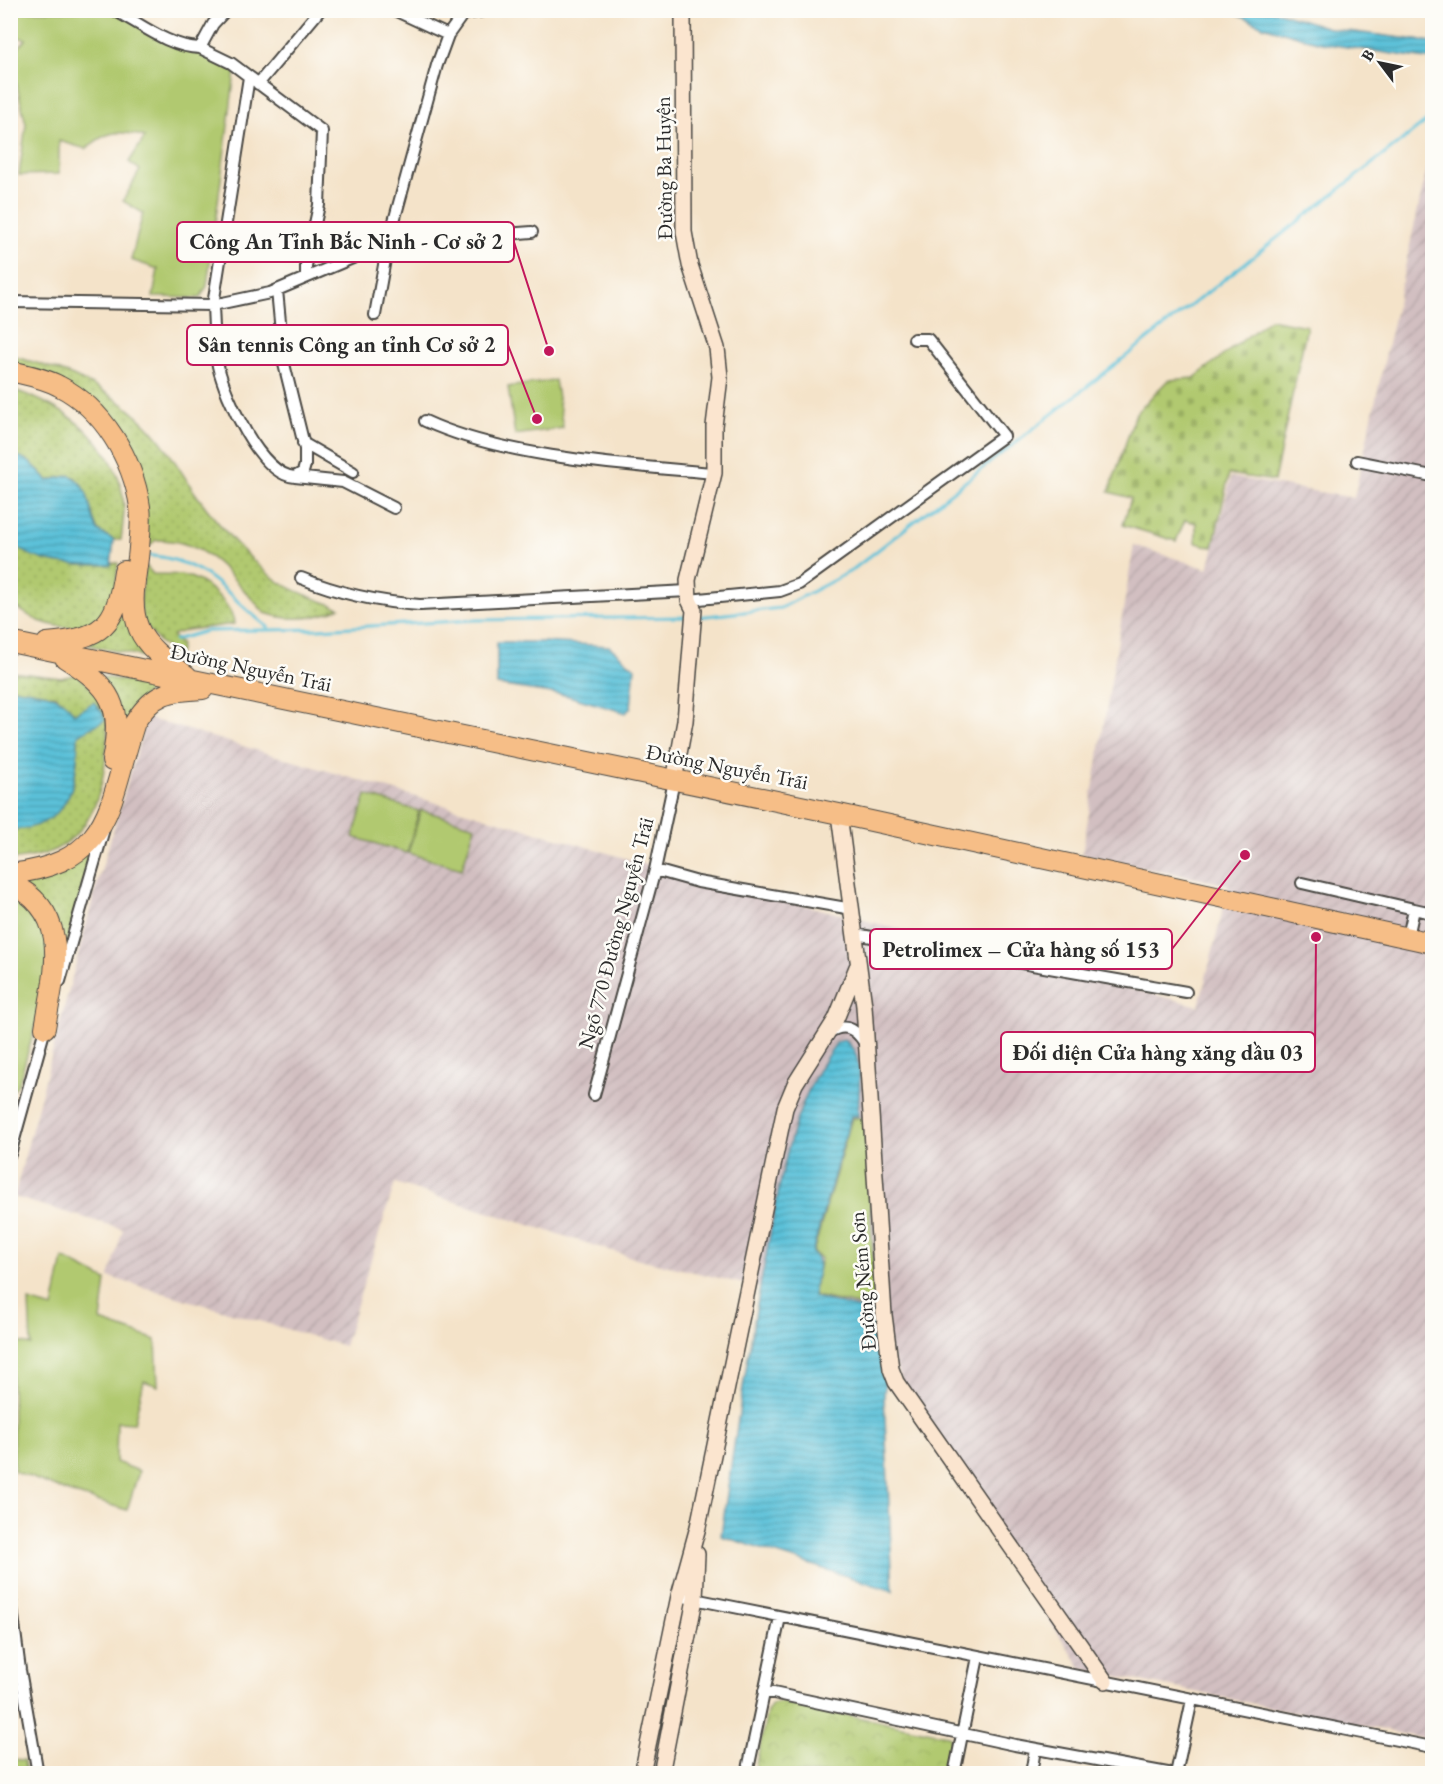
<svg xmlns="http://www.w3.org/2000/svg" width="1443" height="1784" viewBox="0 0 1443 1784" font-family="'EB Garamond',serif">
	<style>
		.industrial { fill: url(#industrial-furrows) }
		.grass { fill: url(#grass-dots); stroke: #6e7a4d; stroke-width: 1.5 }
		.cemetery { fill: url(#cemetery-stones); stroke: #6e7a4d; stroke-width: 1.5 }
		.park { fill: url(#park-crowns); stroke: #6e7a4d; stroke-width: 1.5 }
		.garden { fill: #b1c96f; stroke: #6e7a4d; stroke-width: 1.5 }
		.water { fill: url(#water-rules); stroke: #437682; stroke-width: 1.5 }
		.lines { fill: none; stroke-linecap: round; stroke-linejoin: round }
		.stream { stroke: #5bc1d9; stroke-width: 3 }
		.street-casing { stroke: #494743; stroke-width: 14 }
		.secondary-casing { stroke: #494743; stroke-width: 18 }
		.highway-casing { stroke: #494743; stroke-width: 22 }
		.street { stroke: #fff; stroke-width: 10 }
		.secondary { stroke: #fbe5cf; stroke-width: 15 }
		.highway { stroke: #f6be87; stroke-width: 20 }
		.labels { text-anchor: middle; stroke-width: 5; stroke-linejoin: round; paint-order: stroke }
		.street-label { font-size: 21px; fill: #2b2b2b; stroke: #fdfcf7 }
		.leader { fill: none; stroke: #c2185b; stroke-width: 2 }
		.callout-dot { fill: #c2185b; stroke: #fdfcf7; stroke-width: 2 }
		.callout { fill: #fdfcf7; stroke: #c2185b; stroke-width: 2 }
		.callout-label { font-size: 22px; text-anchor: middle; font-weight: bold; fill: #2b2b2b }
	</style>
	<defs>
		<pattern id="industrial-furrows" width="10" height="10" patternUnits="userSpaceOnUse" patternTransform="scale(1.5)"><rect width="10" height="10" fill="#d2bfc1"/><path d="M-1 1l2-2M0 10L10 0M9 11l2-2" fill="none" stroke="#b4a4a6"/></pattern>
		<pattern id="grass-dots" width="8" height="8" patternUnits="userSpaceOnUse" patternTransform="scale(1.5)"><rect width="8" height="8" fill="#b1c96f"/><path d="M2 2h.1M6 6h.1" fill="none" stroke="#98ad60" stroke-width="1.8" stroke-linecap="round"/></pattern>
		<pattern id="cemetery-stones" width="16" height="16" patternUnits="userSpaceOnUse" patternTransform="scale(1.5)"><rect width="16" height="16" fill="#b1c96f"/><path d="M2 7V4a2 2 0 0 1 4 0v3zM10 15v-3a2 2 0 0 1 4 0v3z" fill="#98ad60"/></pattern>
		<pattern id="park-crowns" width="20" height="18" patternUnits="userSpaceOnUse" patternTransform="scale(1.5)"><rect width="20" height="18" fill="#b1c96f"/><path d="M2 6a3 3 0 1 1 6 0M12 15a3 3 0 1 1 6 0" fill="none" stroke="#98ad60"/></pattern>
		<pattern id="water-rules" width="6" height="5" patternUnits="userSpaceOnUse" patternTransform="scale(1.5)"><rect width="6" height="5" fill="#5bc1d9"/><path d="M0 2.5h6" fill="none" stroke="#4b9db0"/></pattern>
	</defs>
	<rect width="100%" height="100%" fill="#fdfcf7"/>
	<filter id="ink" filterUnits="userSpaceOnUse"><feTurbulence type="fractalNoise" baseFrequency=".0167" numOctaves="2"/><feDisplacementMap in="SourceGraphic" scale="12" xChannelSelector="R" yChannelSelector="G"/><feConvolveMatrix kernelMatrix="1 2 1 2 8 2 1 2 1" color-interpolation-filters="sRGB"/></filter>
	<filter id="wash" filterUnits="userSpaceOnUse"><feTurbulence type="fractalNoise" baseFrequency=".008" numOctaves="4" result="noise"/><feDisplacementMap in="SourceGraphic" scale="24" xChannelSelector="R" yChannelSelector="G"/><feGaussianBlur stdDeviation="1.35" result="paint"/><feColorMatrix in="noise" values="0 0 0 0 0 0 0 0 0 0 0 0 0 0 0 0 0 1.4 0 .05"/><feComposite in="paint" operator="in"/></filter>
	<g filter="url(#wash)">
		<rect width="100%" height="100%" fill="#f4e3c9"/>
		<path class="industrial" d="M1429,159h3v1581l-350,-71 -170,-254 -33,-99 -248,-59 -236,-74 -51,163 -235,-69 14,-48 -109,-32 81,-306 52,-173 498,146 554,142 30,-121 -147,-31 52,-309 74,24 23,-92 123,21z"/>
		<path class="grass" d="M11,356c54,13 105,34 143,77 17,19 29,43 44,64 20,27 43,54 68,75 20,18 49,26 74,36 -24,11 -49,14 -75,5 -34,-34 -55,-74 -109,-73l-6,5 -7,-1 -25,-112 -107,-64z
			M11,389c54,17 110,55 113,119 0,11 -2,22 -3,32h-7l-16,-9 -22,-53 -6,-3 -22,6 -9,-11 -28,-15z
			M10,541l68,24 40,-2c-2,15 -2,36 -11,49 -13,22 -48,16 -68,9 -10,-4 -18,-12 -28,-16z
			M146,566l7,8c14,1 30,-1 42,5 15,7 39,28 39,45l-47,6 -15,5 9,10 -3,14c-41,-37 -42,-38 -32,-93z
			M122,607l38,53 -72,-15z
			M11,672l50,6 17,-4 30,31c-1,53 -1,126 -61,148 -12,4 -24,5 -36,7l-1,-30c58,-5 69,-43 68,-95l25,-22 -5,-8 -24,10 -17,-19 -46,-8z
			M103,677l51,9 -22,22 -10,29z
			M90,852l2,1 -28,102 -46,-76z
			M680,1624l2,2 -17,85 -4,3z"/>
		<path class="cemetery" d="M1270,319l37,7 -33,155 -45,-7 -16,73 -17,-4v-20l-11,-3 -9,21 -53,-16 8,-27 -22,-6 27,-79 32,-33 26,-2z"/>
		<path class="park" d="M781,1702l166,33 9,11 -7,27 -195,1 13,-62 5,-8z"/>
		<path class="garden" d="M10,11h102l88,40 35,21 -28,214 -7,12 -47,-1 5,-28 -27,-9 12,-47 -20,-12 17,-31 -11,-8 16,-25c-27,-7 -38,-7 -59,12l-27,-8v33l-40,1 7,-51 -16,-67 16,-18 -15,-3z
			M555,380l8,48 -48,7 -7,-48z
			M366,795l53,16 -12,42 -54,-16z
			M421,810l54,16 -13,43 -54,-16z
			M14,893l12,7 22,34 -4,62 -25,87 -5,7h-3l-1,-191z
			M852,1118h13l11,191 -61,-13 -1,-5 7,-33 -8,-5z
			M63,1258l43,22 -5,41 55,19 2,46 -14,-5 -10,42 -17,-1 -1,40 23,9 -12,39 -53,-16 -60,-23 -3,-130 20,4 -2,-44 24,7z
			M10,1759l14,1 2,13h-15z"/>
		<path class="water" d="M1232,11h44l56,18 100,13v18l-111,-17 -58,-17z
			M11,455c16,1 27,14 37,26l22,-6c23,12 18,37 28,56l16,9 -3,25c-33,0 -75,2 -100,-24z
			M497,642h46l66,4 26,22 -4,39 -5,6 -61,-18 -68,-10z
			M10,688c25,4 51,3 64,26l20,-12 9,11 2,7 -27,15c0,49 -9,93 -67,95z
			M844,1040c23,15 14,52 14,76h-7l-39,137c16,14 -2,27 2,44l62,16 10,62 -2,21 9,195 -172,-55c13,-94 27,-187 45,-280 15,-76 23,-150 71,-214z"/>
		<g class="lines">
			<path class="stream" d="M146,555c65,6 76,38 122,72
				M697,617l84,-9 70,-37 581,-454
				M175,640l31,-9 112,-2 157,-9 212,-3"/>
		</g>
	</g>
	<g filter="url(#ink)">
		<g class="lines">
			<defs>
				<path id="street" d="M394,10l54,25
					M116,11c26,14 53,36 84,37l13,-24 13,-14
					M200,48l31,15 91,68 -3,74 -13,61v11
					M249,77l-36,228 57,-12 118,-50 49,-178 11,-30 15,-21 27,-4
					M258,84l62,-74
					M10,302l203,3c1,20 1,41 5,61 7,30 42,109 77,111l8,-5 2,-7v-16l-21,-85 -7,-74
					M375,315l13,-72 144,-11
					M425,421c80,37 200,44 289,52
					M303,443l50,29
					M1357,461l75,15
					M295,477l48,5 51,26
					M301,578c39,16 77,24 119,27l268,-14
					M689,600l91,-9 19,-7 205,-148 -76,-97h-14
					M655,870l43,12 154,27
					M1302,883l112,26
					M855,934l331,58
					M1408,937l6,-28 18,4
					M60,981l44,-152
					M828,1033c16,-10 26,-6 36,9
					M594,1095l61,-225 19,-89
					M10,1154l36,-129
					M10,1593l10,77 18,104
					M679,1596l753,151
					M764,1691l251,54 158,29
					M747,1774l33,-157
					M954,1774l24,-117
					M1031,1774l4,-25
					M1176,1774l16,-74"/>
				<path id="secondary" d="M674,781l11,-60 9,-111 -5,-10 -1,-20 26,-107v-47l6,-49 -3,-29 -27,-83 -6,-33 -1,-222
					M839,814l25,192 20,309 7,54 5,13 209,299
					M642,1774l37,-178 19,-69 87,-419 10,-24 41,-65 21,-52
					M661,1774l34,-175 2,-45"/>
				<path id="highway" d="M10,371c17,4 34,7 49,15 44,22 74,73 81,121 2,13 0,27 -1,41 -2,27 -11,55 0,81 9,21 31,34 48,47
					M10,642l829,172 593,129
					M47,643c55,-5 69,-16 77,-72
					M65,658c47,29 58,48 47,103
					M10,874c104,-12 98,-70 125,-152 19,-30 34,-31 68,-33
					M10,883c64,31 44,89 35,145"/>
			</defs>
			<use href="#street" class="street-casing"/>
			<use href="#secondary" class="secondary-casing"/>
			<use href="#highway" class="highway-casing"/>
			<use href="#street" class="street"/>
			<use href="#secondary" class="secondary"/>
			<use href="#highway" class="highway"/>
		</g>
	</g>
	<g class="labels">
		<g class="street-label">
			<text transform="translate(664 168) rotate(-91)" y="7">Đường Ba Huyện</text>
			<text transform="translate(251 668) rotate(12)" y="7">Đường Nguyễn Trãi</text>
			<text transform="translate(727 767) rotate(11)" y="7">Đường Nguyễn Trãi</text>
			<text transform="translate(616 933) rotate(-75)" y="7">Ngõ 770 Đường Nguyễn Trãi</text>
			<text transform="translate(863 1281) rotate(-95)" y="7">Đường Ném Sơn</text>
		</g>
	</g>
	<path class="leader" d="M549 351L514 242M537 419L508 345M1245 855L1172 949M1316 937L1315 1052"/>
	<g class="callout-dot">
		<circle cx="549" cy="351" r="6"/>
		<circle cx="537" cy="419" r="6"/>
		<circle cx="1245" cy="855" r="6"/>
		<circle cx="1316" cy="937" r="6"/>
	</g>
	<g class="callout">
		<rect x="177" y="222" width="337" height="40" rx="6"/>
		<rect x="187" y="325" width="321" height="40" rx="6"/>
		<rect x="870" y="929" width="302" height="40" rx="6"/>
		<rect x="1001" y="1032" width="314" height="40" rx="6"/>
	</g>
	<g class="callout-label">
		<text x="346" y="249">Công An Tỉnh Bắc Ninh - Cơ sở 2</text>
		<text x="347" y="352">Sân tennis Công an tỉnh Cơ sở 2</text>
		<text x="1021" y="957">Petrolimex – Cửa hàng số 153</text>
		<text x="1158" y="1060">Đối diện Cửa hàng xăng dầu 03</text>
	</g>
	<rect width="1443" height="1784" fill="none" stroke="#fdfcf7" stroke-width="36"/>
	<g transform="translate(1380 63) rotate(302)" stroke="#fdfcf7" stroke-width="4.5" paint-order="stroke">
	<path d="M0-4.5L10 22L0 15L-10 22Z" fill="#2b2b2b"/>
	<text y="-9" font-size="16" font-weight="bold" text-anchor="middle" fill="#2b2b2b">B</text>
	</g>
</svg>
